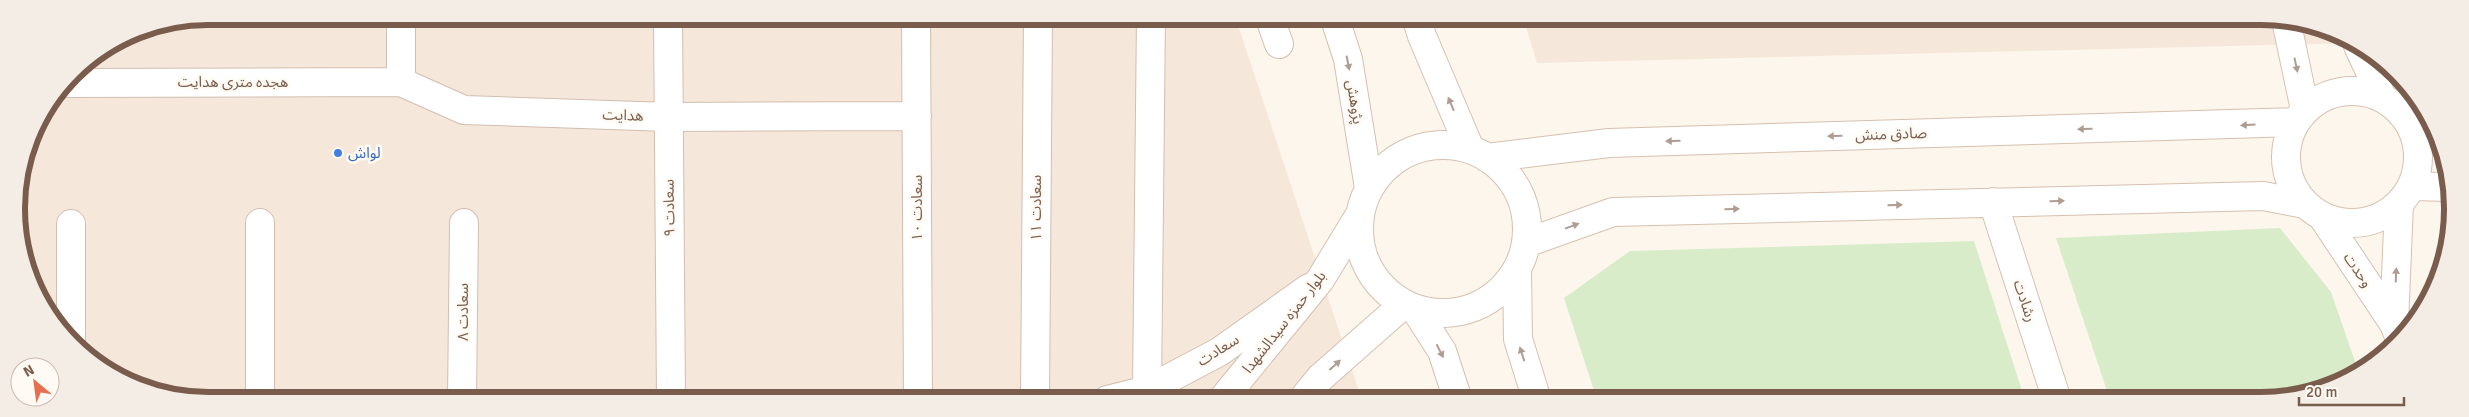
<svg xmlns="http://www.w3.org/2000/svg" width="2469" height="417" viewBox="0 0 2469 417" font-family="Signika,'Noto Sans Arabic',sans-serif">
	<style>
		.residential { fill: #f5e8da }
		.green { fill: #d8ecc9 }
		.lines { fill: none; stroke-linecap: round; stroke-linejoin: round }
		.street-casing { stroke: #d1beb0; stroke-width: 30 }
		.secondary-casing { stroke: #d6c0b0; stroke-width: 30 }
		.street { stroke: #fff; stroke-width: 28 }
		.secondary { stroke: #fff; stroke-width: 28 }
		.oneway { fill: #af9d94 }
		.shop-dot { fill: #3f7fe0; stroke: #fffaf3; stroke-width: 2 }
		.labels { text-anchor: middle; stroke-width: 5; stroke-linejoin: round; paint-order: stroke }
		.street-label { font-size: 15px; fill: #7a5c4d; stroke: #fffaf3 }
		.shop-label { font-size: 15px; fill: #366cbe; stroke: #fffaf3; text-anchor: start }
		.rim { fill: none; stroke: #7a5c4d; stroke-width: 6 }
	</style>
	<rect width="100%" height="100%" fill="#fdf6ec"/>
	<path class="residential" d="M209,16h1026l127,384h-1166l-73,-19 -59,-46 -37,-64 -10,-75 19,-72 37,-52 62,-41z
		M1523,17h750l73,19 8,7 -817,20z"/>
	<path class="green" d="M2280,228l51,64 27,78 -24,16 -61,14h-163l-54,-162z
		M1974,241l51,159h-428l-33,-102 66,-47z"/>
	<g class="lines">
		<defs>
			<path id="street" d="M668,16l3,384
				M916,16l2,384
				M1269,16l10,28
				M401,82v-66
				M65,83l336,-1 63,28 204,7 249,-1
				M71,224v117
				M1147,390l4,-374
				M260,400v-177
				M462,400l2,-177
				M1035,400l3,-384
				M1107,400l40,-10 72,-38 90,-64"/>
			<path id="secondary" d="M1334,16l14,43 21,129
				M1416,17l6,19 48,113
				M2286,20l19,90
				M2358,46l24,51
				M2286 157a66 66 0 1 1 132 0a66 66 0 1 1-132 0Z
				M1359 229a84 84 0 1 1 168 0a84 84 0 1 1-168 0Z
				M1487,158l122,-15 687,-21
				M2412,186l36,1
				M1993,202l64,198
				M2322,216l72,108 6,15
				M1526,243l87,-31 650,-16 42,8
				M1517,270l1,69 19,61
				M1415,309l27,42 16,49
				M2394,324l5,-120
				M1222,400l98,-120 39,-64
				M1302,400l18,-22 84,-74"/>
		</defs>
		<use href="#street" class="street-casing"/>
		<use href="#secondary" class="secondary-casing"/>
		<use href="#street" class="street"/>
		<use href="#secondary" class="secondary"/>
	</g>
	<defs><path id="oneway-solid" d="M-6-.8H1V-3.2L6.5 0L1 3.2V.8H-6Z" transform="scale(1.25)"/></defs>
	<g class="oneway">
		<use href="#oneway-solid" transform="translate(1348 63) rotate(79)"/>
		<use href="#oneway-solid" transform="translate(2296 65) rotate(78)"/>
		<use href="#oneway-solid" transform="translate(1451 104) rotate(-113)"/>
		<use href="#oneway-solid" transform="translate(2248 125) rotate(177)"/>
		<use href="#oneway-solid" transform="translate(2085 129) rotate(179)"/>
		<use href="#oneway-solid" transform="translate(1835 136) rotate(178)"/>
		<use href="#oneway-solid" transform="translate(1673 141) rotate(178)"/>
		<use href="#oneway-solid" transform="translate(2057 201) rotate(-1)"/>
		<use href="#oneway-solid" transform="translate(1895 205) rotate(-1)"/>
		<use href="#oneway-solid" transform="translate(1732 209) rotate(-1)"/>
		<use href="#oneway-solid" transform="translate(1572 226) rotate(-20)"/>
		<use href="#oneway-solid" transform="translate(2396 275) rotate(-88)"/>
		<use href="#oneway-solid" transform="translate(1440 351) rotate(63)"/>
		<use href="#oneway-solid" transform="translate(1522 354) rotate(-108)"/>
		<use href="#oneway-solid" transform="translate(1335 365) rotate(-42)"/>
	</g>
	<circle class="shop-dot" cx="338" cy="153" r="5"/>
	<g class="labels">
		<g class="street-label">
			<text x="233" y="87">هجده متری هدایت</text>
			<text transform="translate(1355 102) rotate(81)" y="5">پژوهش</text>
			<text transform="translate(623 115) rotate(2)" y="5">هدایت</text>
			<text transform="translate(1891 134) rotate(-2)" y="5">صادق منش</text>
			<text transform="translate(669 208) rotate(-91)" y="5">سعادت ۹</text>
			<text transform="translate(917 208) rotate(-90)" y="5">سعادت ۱۰</text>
			<text transform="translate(1036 208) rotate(-90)" y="5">سعادت ۱۱</text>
			<text transform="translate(2358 270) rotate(56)" y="5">وحدت</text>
			<text transform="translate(2025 301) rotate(72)" y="5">رشادت</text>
			<text transform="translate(463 312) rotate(-90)" y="5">سعادت ۸</text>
			<text transform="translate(1284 322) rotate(-52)" y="5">بلوار حمزه سیدالشهدا</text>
			<text transform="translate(1218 350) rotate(-32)" y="5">سعادت</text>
		</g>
		<g class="shop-label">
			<text x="348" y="158">لواش</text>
		</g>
	</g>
	<path d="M0 0H2469V417H0ZM208 25H2261A183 183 0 0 1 2444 208V209A183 183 0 0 1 2261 392H208A183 183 0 0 1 25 209V208A183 183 0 0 1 208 25Z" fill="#f4ede6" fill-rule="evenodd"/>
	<path class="rim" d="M208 25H2261A183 183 0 0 1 2444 208V209A183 183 0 0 1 2261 392H208A183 183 0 0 1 25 209V208A183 183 0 0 1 208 25Z"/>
	<g transform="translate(35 382) rotate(331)"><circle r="24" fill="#fffaf3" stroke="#cabbb1"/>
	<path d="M0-4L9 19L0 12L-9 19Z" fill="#e76f51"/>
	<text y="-8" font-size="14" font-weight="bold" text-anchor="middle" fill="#7a5c4d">N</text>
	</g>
	<path d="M2299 397v8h105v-8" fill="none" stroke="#7a5c4d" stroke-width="2.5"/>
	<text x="2306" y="397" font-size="15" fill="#7a5c4d" stroke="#fffaf3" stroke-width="4" paint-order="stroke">20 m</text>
</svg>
